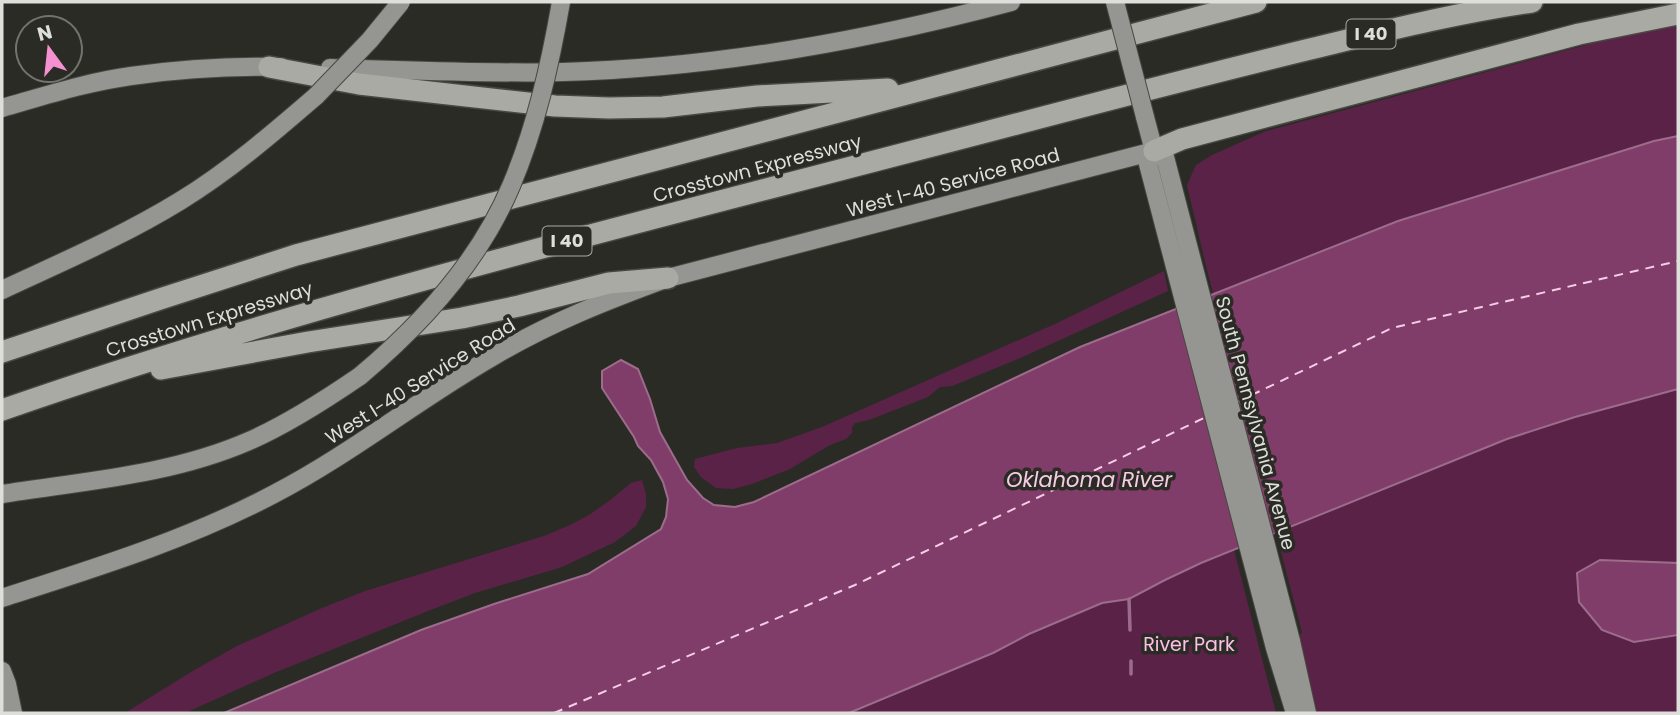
<svg xmlns="http://www.w3.org/2000/svg" width="1680" height="715" viewBox="0 0 1680 715" font-family="Poppins,sans-serif">
<style>
.green{fill:#5b2248}
.water{fill:#803d69;stroke:#9c6d8b;stroke-width:2}
.lines{fill:none;stroke-linecap:round;stroke-linejoin:round}
.stream{stroke:#9c6d8b;stroke-width:3.5}
.ferry{stroke:#f6cde5;stroke-width:2;stroke-dasharray:9 7;stroke-linecap:butt}
.major-casing{stroke:#484843;stroke-width:20}
.highway-casing{stroke:#484843;stroke-width:24}
.major{stroke:#959691;stroke-width:18}
.highway{stroke:#aaaaa4;stroke-width:21}
.major-bridge-casing{stroke:#484843;stroke-width:20;stroke-linecap:butt}
.major-bridge{stroke:#959691;stroke-width:18}
.labels{text-anchor:middle;stroke-width:7;stroke-linejoin:round;paint-order:stroke}
.shield{fill:#2b2b26;stroke:#a8a8a5;stroke-width:2}
.shield-label{font-size:18px;font-weight:bold;fill:#dededb}
.street-label{font-size:19px;fill:#dededb;stroke:#2b2b26}
.park-label{font-size:19px;fill:#fcc0e4;stroke:#2b2b26}
.water-label{font-size:21px;font-style:italic;fill:#f6cde5;stroke:#2b2b26}
</style>
<rect width="100%" height="100%" fill="#2b2b26"/>
<path class="green" d="M1678 26V713H1317L1298 639 1302 632 1207 270 1187 185 1196 165 1212 155 1266 131 1616 37Z
M1164 271 1168 291 1018 359 952 386 940 387 928 397 869 420 855 423 852 427V433L846 439 830 445 790 469 752 484 733 489 716 488 701 477 694 467 695 459 737 448 777 443 822 427 1055 324Z
M642 480 646 494V507L636 526 615 542 562 567 475 593 433 609 274 673 185 713H125L191 672 237 646 322 608 365 591 544 536 570 525 589 515 609 501 631 483Z
M1234 550 1276 713H849L993 653 1029 634 1102 603 1129 599 1168 578Z"/>
<path class="water" d="M1678 136V389L1575 417 1507 439 1201 563 1165 580 1129 599 1102 603 1029 634 993 653 849 713H224L421 630 494 604 588 574 661 529 666 517 668 499 663 482 651 460 638 446 634 437 602 388V371L621 360 638 369 650 399 660 432 687 480 703 498 714 505 735 507 754 502 1080 347 1398 221 1654 141Z
M1600 560 1678 563V635L1634 642 1602 630 1579 602 1577 573Z"/>
<g class="lines">
<path class="stream" d="M1129 599 1130 630
M1131 661V674"/>
<path class="ferry" d="M1237 402 1392 328 1678 261
M554 713 855 585 1206 417"/>
<g class="major-casing">
<path id="major" d="M330 68C407 70 485 74 563 72 714 68 865 41 1011 2
M2 108C44 96 87 82 131 76 181 69 231 66 281 67
M1145 117 1154 151 1148 164 1275 648 1295 713
M1154 151 1165 157 1291 641 1307 713
M2 290C62 262 123 236 180 201 229 171 272 134 316 96
M2 494C85 481 171 475 249 441 288 424 325 400 360 376
M2 598C95 568 187 540 274 494 351 454 419 399 494 356 549 323 608 300 668 278L1154 151
M2 671 7 684 13 713"/>
</g>
<g class="highway-casing">
<path id="highway" d="M269 67 359 84 555 106 609 108 663 107 757 96 888 89
M1154 151 1182 139 1579 34 1678 14
M2 352 160 299 296 255 1256 2
M161 369 308 342 462 318 519 306 609 283 668 278
M2 410C300 306 607 231 913 151 1044 117 1174 82 1306 50 1381 32 1455 13 1532 2"/>
</g>
<use href="#major" class="major"/>
<use href="#highway" class="highway"/>
<g class="major-bridge-casing">
<path id="major-bridge" d="M1115 2 1145 117
M316 96 370 40 401 2
M360 376C422 324 479 262 511 186 536 127 550 65 561 2"/>
</g>
<use href="#major-bridge" class="major-bridge"/>
</g>
<g class="labels">
<g class="shield">
<rect x="1346.5" y="19.5" width="49" height="29" rx="5"/>
<rect x="542.5" y="226.5" width="49" height="29" rx="5"/>
</g>
<g class="shield-label">
<text x="1371" y="40">I 40</text>
<text x="567" y="247">I 40</text>
</g>
<g class="street-label">
<text transform="translate(757 168) rotate(-15)" y="7">Crosstown Expressway</text>
<text transform="translate(953 182) rotate(-15)" y="7">West I-40 Service Road</text>
<text transform="translate(209 319) rotate(-17)" y="7">Crosstown Expressway</text>
<text transform="translate(420 381) rotate(-32)" y="7">West I-40 Service Road</text>
<text transform="translate(1256 423) rotate(75)" y="7">South Pennsylvania Avenue</text>
</g>
<g class="park-label">
<text x="1189" y="651">River Park</text>
</g>
<g class="water-label">
<text x="1089" y="487">Oklahoma River</text>
</g>
</g>
<rect width="1680" height="715" fill="none" stroke="#dededb" stroke-width="7"/>
<g transform="translate(49 49) rotate(345)"><circle r="33" fill="#2b2b26" stroke="#73736e" stroke-width="2"/>
<path d="M0-5L12 26L0 18L-12 26Z" fill="#f590d1"/>
<text y="-10" font-size="19" font-weight="bold" text-anchor="middle" fill="#dededb">N</text>
</g>
</svg>
